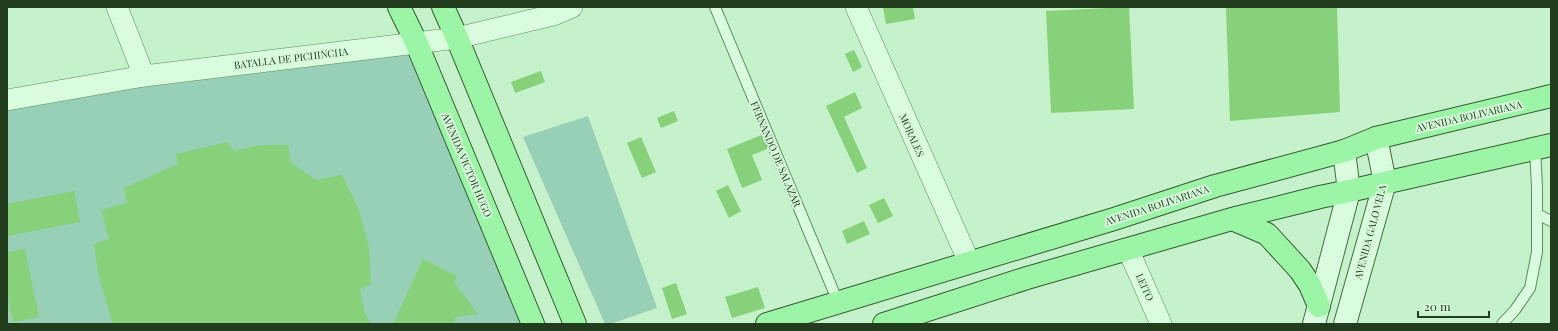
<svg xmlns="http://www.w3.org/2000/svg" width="1558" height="331" viewBox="0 0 1558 331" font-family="'Playfair Display',serif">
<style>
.green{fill:#98d0b7}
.building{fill:#86d179}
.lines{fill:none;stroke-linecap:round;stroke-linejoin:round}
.service-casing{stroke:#5c8d5a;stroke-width:12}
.minor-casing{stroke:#5c8d5a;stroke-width:22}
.secondary-casing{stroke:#406f3d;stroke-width:24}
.primary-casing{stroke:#335b2e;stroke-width:24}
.service{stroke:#d9fbde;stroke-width:10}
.minor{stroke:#d9fbde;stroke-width:21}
.secondary{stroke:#d9fbde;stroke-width:22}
.primary{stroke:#9cf5a6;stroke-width:22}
.labels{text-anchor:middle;stroke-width:4;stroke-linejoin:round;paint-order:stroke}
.street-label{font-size:10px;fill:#213d1e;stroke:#d5f8da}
</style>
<rect width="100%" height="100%" fill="#c5f1cb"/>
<path class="green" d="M416 42 533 324H7V101Z
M588 116 657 308 610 324H605L523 137Z"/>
<path class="building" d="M883 7H913L915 19 886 24Z
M1129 7 1134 109 1051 113 1046 11Z
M1226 7H1337L1340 112 1230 121Z
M854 50 862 67 853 72 845 54Z
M541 71 545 82 515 93 511 82Z
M855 92 862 108 844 117 867 168 857 173 826 106Z
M674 111 678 121 661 128 657 118Z
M764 134 770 148 752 155 762 180 742 188 727 149Z
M641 137 656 172 642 178 627 143Z
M227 142 234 151 261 145H288L291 163 316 180 342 175 358 207 369 247 371 284 360 289 365 313 371 324H113L98 273 94 244 109 239 101 210 127 203 124 188 178 164 176 154Z
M728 185 741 211 729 218 716 191Z
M74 191 80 222 7 236V204Z
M884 198 893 216 878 223 869 205Z
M864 221 870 234 847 244 842 231Z
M25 249 39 317 13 322 7 294V252Z
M423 259 457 276 454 282 478 314 456 317 453 324H393Z
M676 283 687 314 672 319 662 288Z
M758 287 765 308 732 318 725 297Z"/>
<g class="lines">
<g class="service-casing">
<path id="service" d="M715 7 838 302
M1537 214 1551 221
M1502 324 1515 310 1530 288 1537 252V188L1535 148"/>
</g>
<g class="minor-casing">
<path id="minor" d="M117 7 144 76
M856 7 969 262
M7 100 144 76 457 38 553 15 572 7
M1128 249 1161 324"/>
</g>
<g class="secondary-casing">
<path id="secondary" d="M1314 324 1349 191 1344 151
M1345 324 1385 182 1376 138"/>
</g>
<g class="primary-casing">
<path id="primary" d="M399 7 416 42 533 324
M443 7 457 38 575 324
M1232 219 1267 234 1300 270 1310 285 1319 306
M767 324 1114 219 1215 186 1344 151 1376 138 1551 96
M884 324 1027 278 1232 219 1320 197 1349 191 1551 145"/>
</g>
<use href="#service" class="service"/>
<use href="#minor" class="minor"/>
<use href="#secondary" class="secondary"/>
<use href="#primary" class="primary"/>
</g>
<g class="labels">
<g class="street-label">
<text transform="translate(291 58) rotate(-7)" y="4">BATALLA DE PICHINCHA</text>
<text transform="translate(1469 116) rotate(-13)" y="4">AVENIDA BOLIVARIANA</text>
<text transform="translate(912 135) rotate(66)" y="4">MORALES</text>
<text transform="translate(776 154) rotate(67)" y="4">FERNANDO DE SALAZAR</text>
<text transform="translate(467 165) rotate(67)" y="4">AVENIDA VICTOR HUGO</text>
<text transform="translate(1157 205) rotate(-18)" y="4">AVENIDA BOLIVARIANA</text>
<text transform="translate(1370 232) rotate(-75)" y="4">AVENIDA GALO VELA</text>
<text transform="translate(1145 287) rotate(66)" y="4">LEITO</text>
</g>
</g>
<rect width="1558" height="331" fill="none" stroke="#213d1e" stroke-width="16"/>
<path d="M1418 311v6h71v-6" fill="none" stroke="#213d1e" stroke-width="2"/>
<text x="1424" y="311" font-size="12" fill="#213d1e" stroke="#d5f8da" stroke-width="3" paint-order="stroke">20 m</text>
</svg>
